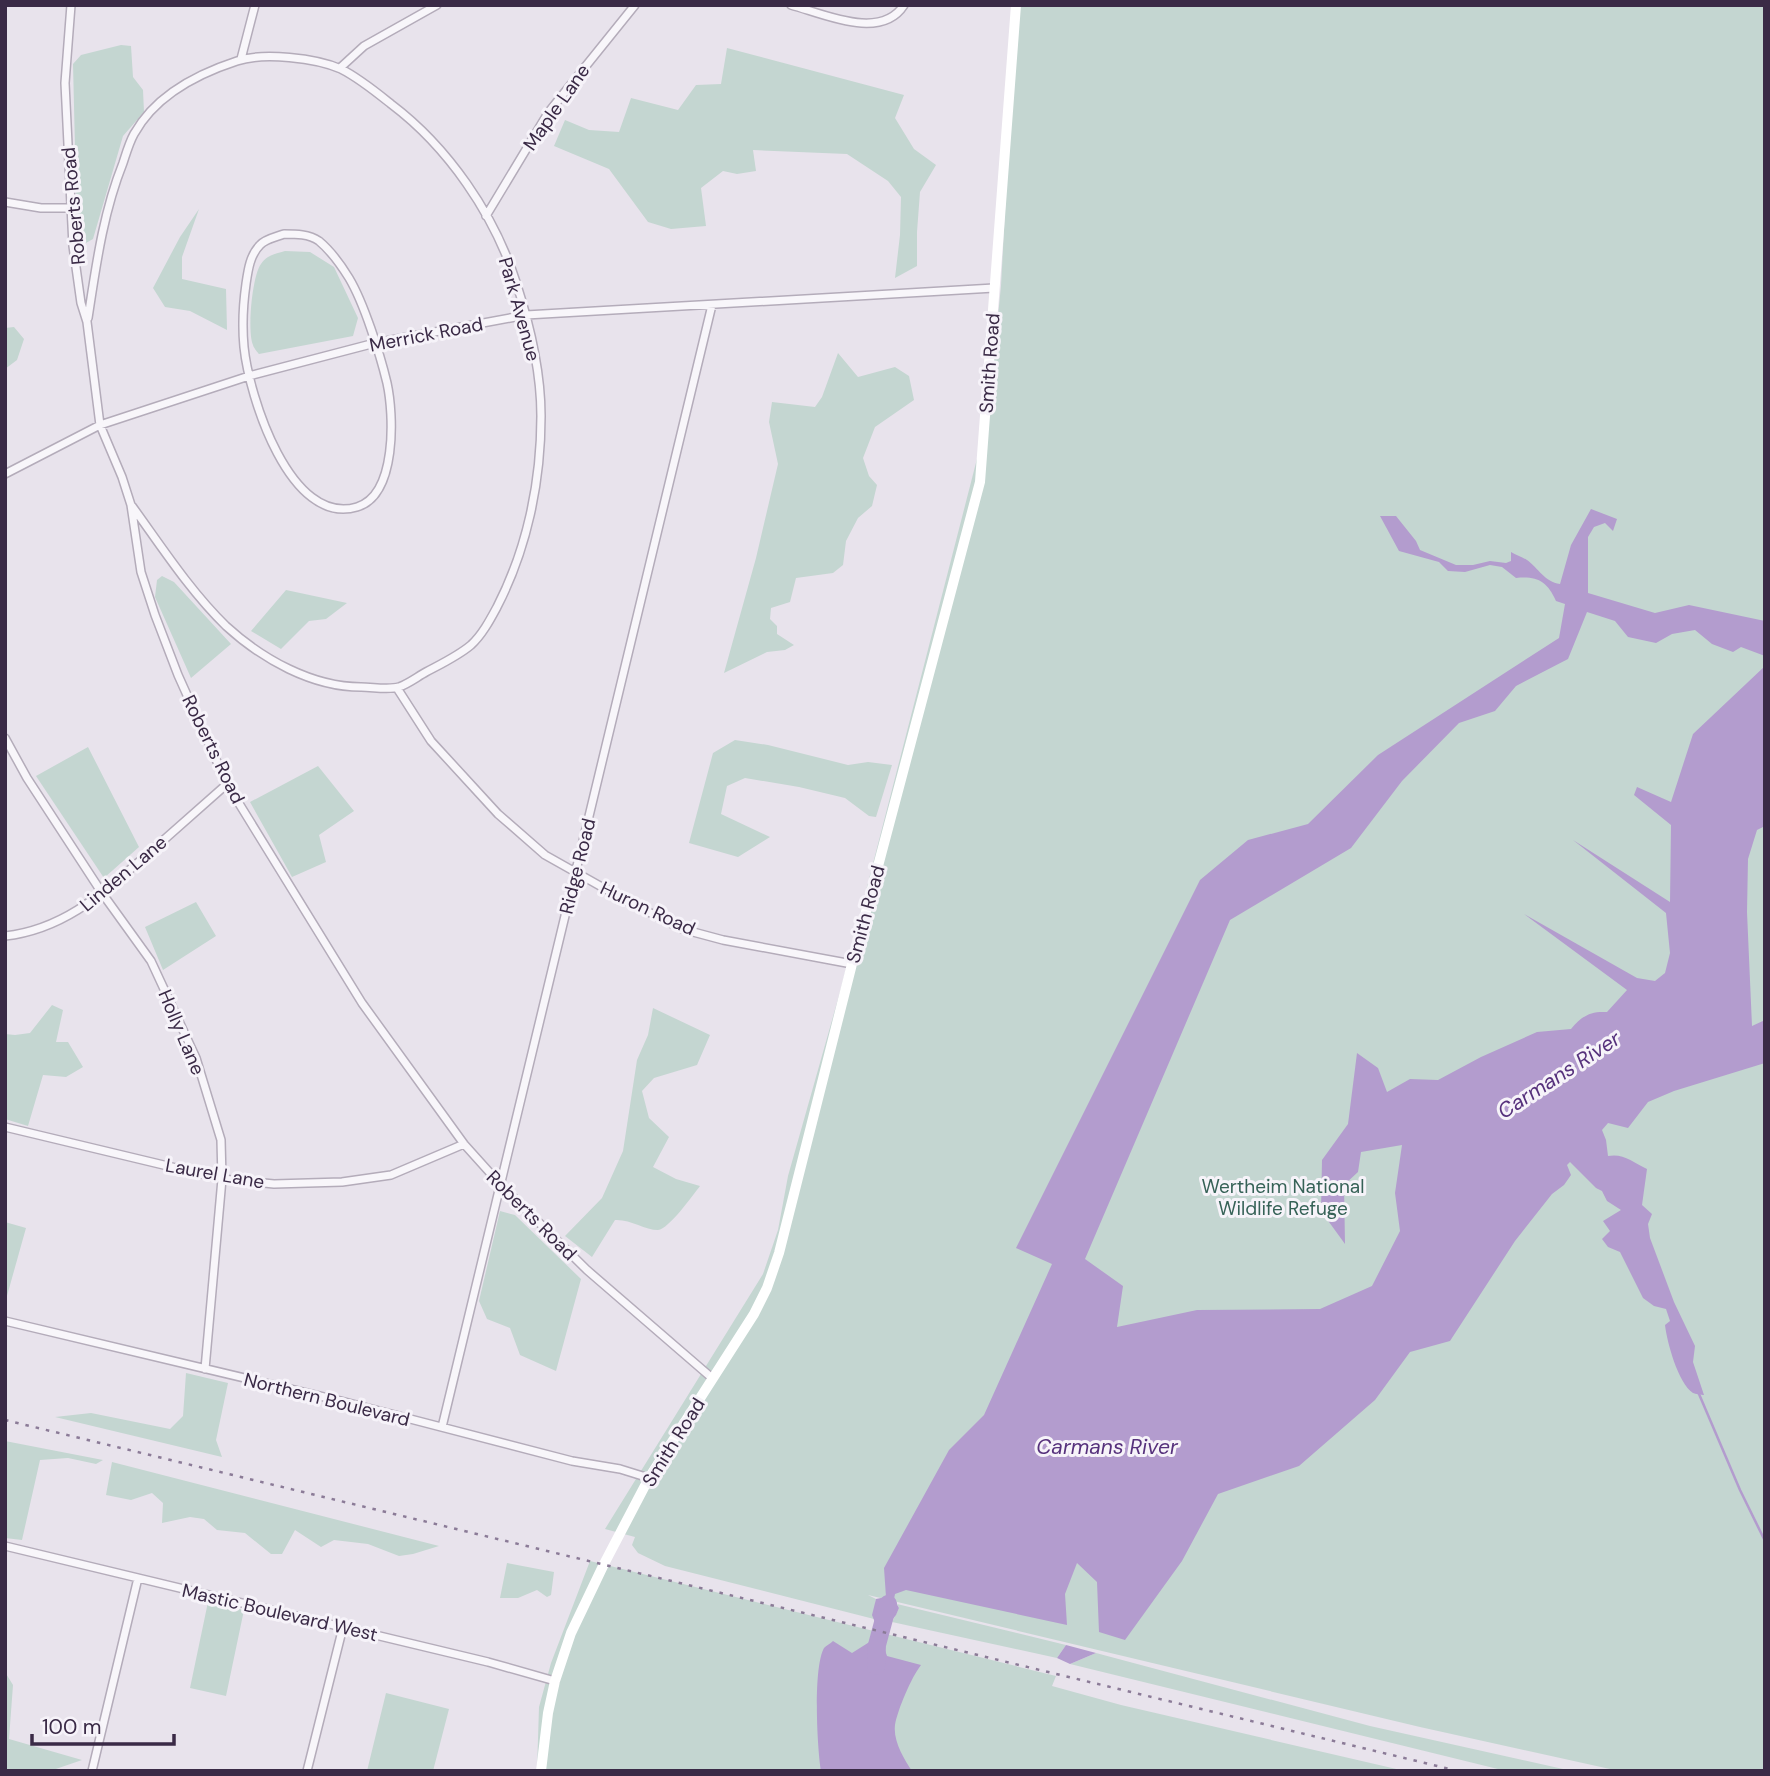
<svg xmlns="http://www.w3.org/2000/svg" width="1770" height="1776" viewBox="0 0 1770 1776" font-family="'DM Sans',sans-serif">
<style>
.green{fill:#c4d6d1}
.water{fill:#b39cce}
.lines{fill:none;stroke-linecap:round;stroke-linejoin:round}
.stream{stroke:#b39cce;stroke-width:2.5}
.river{stroke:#b39cce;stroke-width:18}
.street-casing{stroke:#b4acba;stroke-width:10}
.street{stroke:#f8f6fa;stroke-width:7}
.secondary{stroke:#fff;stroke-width:10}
.rail{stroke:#8b7b97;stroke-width:2.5;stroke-dasharray:3.5 7;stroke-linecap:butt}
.labels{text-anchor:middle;stroke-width:6;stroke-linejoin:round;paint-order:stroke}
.street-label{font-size:19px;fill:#3a2a46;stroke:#f6f3f9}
.park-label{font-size:19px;fill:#366257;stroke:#f6f3f9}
.water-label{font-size:21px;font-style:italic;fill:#56317c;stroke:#f6f3f9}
</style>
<rect width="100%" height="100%" fill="#e8e3ec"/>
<path class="green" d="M1016 5H1765V1771H1619L1420 1727 868 1595 876 1599 874 1619 665 1566 638 1553 632 1545 635 1537 605 1529 763 1274 778 1230 788 1176 840 992 988 416 1001 286Z
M121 45 131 46 133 77 143 90 144 112 123 136 93 239 84 244 77 232 73 64 81 55Z
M727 48 904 95 895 118 914 149 936 165 920 192 917 232V266L895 278 900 235 901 197 888 181 847 154 753 150 756 171 737 174 723 171 701 188 706 226 671 229 648 222 609 169 554 146 565 120 589 130 619 132 631 98 678 110 696 85 721 84Z
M199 209 182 257V279L226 289 227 330 190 311 165 307 153 288 180 237Z
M285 251 310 252 334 267 358 318 353 336 259 354C258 353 253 347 253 345 247 331 252 276 261 264 267 255 275 254 285 251Z
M14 327 24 339 17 360 5 369V328Z
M838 353 858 377 895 367 909 376 914 400 875 427 863 458 869 476 877 485 872 506 858 518 846 541 843 565 833 573 796 578 790 602 771 608 770 619 777 626V634L794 645 785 650 767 652 724 673 756 558 778 464 769 422 772 402 815 407 822 397Z
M162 576 174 582 231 644 191 678 155 597 157 580Z
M286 590 347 603 326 619 309 621 281 649 251 631Z
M735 740 768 745 848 765 868 762 892 765 876 817 869 816 845 798 799 787 745 778 727 786 721 814 770 837 738 857 689 843 713 753Z
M88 747 139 847 104 878 36 776Z
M318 766 354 811 319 835 326 862 292 877 250 802Z
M196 902 216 936 163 970 145 927Z
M52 1005 63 1010 56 1042H68L83 1067 66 1077 43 1075 28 1126 5 1119V1034L15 1035 30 1033Z
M653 1008 710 1035 697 1065 654 1078 642 1091 649 1118 669 1137 653 1167 676 1179 700 1186C692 1196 669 1229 658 1230 645 1230 630 1219 615 1220L592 1257 565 1236 602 1198 623 1151 637 1060 648 1035Z
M500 1211 515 1215 581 1279 556 1371 520 1355 510 1328 487 1319 479 1301Z
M5 1222 26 1228 5 1303Z
M186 1373 228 1383 216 1440 222 1457 55 1417 91 1413 170 1429 183 1416Z
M5 1441 103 1460 96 1464 68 1458 40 1460 22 1540 5 1538Z
M112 1462 439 1546 413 1554 399 1556 368 1544 334 1540 321 1547 295 1530 282 1554H271L245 1533 217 1530 204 1519 190 1517 162 1523 163 1503 152 1493 131 1500 106 1495Z
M590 1561 1056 1676 1052 1686 1121 1705 1405 1771H537L539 1707 551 1663Z
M507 1563 554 1572 551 1595 547 1597 537 1590 518 1598H500Z
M208 1602 244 1610 226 1696 190 1688Z
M897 1604 1066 1645 1057 1658 892 1622 899 1608Z
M1096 1653 1370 1726 1572 1771H1506L1070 1664Z
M5 1672 13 1685 9 1739 82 1760 50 1771H5Z
M386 1693 449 1709 433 1771H367Z"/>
<path class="water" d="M1591 509 1617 519 1613 531 1605 523 1594 527 1588 537V593L1655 613 1689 605 1765 621V656L1741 647 1733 652 1712 644 1695 630 1672 634 1656 643 1628 637 1615 621 1587 612 1568 659 1516 686 1495 711 1459 723 1402 781 1351 848 1230 920 1085 1259 1123 1286 1117 1327 1197 1310 1320 1309 1372 1286 1400 1231 1395 1193 1402 1145 1361 1152 1358 1172 1344 1185 1345 1244 1321 1211 1322 1160 1348 1124 1357 1053 1378 1068 1387 1092 1410 1079 1438 1080 1481 1057 1537 1032 1571 1029C1582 1016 1590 1011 1607 1012L1627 990 1524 914 1637 978 1655 981 1665 973 1670 953 1666 913 1573 840 1670 902 1671 825 1634 795 1637 787 1671 802 1693 734 1765 666V823L1763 827 1757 830 1748 859 1747 912 1752 1026 1765 1020V1063L1674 1091 1648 1102 1628 1128 1608 1123 1602 1130 1606 1140 1608 1156C1623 1153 1633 1162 1647 1169L1642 1205 1652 1214 1648 1224 1650 1238 1674 1302 1695 1346 1693 1362 1704 1395C1702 1395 1695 1394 1693 1393 1678 1383 1667 1342 1665 1325L1670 1321 1666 1309 1654 1306 1643 1298 1620 1252 1608 1247 1602 1239 1610 1231 1603 1221 1621 1210 1607 1201 1602 1191 1596 1188 1570 1162 1567 1165 1571 1175 1564 1185 1552 1194 1515 1241 1450 1341 1410 1352 1375 1400 1299 1466 1218 1494 1182 1561 1125 1640 1099 1632 1097 1582 1077 1563 1065 1594 1067 1625 906 1590 895 1594 894 1599 899 1608 896 1615 886 1628 876 1625 872 1615 876 1599 886 1597 884 1568 949 1450 984 1415 1052 1264 1016 1248 1200 880 1248 840 1308 824 1378 755 1559 638 1565 604 1556 601C1547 581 1537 576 1516 578L1502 567 1490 565 1465 572 1448 571 1439 562 1399 551 1380 516H1396L1416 541 1420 550 1456 565H1473L1490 561 1506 563 1511 561V552C1516 555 1522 557 1527 560 1538 568 1545 582 1560 584L1571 545Z
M833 1641 852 1653 871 1641 883 1644 887 1656 921 1665C911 1678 898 1709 895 1725 893 1741 904 1759 912 1771H821C817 1747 813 1668 824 1648 826 1646 831 1643 833 1641Z
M1066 1645 1096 1653 1070 1664 1057 1658Z"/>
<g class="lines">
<path class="stream" d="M1699 1394 1740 1490 1765 1541"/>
<path class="river" d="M876 1666 877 1645 888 1604"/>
<g class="street-casing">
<path id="street" d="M71 5 65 83 73 246 81 303 87 322 100 425 122 477 131 505 141 572 155 615 178 675 227 784 362 1003 464 1144 500 1184 587 1270 712 1378
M791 5C824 14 881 41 904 5
M241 59 255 5
M340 68 364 46 437 5
M5 202 41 208H71
M486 216 548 113 635 5
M284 234C296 234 309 234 319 241 331 251 341 265 349 278 364 303 380 354 387 383 394 415 397 495 357 507 290 527 249 396 244 347 242 326 243 305 246 284 248 270 250 255 260 245 265 239 276 237 284 234Z
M88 318C96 266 103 213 123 163 126 154 129 143 134 134 155 96 197 74 237 61 263 52 316 58 341 69 359 78 376 92 391 104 448 147 494 214 516 282 530 325 541 371 541 416 541 482 527 549 497 607 490 620 482 635 471 645 458 656 441 664 426 672 417 677 408 684 399 687 388 690 373 687 361 687 312 687 262 659 226 626 190 591 161 546 132 506
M5 474 100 425 249 376 375 343 526 315 994 288
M397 688 431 741 498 814 545 855 625 900 682 929 723 940 852 964
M5 738 27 778 102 893 151 961 196 1058 221 1140 222 1179 205 1369
M5 936C66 929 105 891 149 853 175 830 201 807 227 784
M5 1127 222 1179 274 1184 342 1182 391 1175 464 1144
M5 1321 341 1401 572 1461 620 1469 649 1478
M442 1427 712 305
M5 1546 488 1662 555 1681
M92 1771 138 1578
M307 1771 343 1627"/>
</g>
<use href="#street" class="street"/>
<path class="secondary" d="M541 1771 548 1713 555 1681 571 1633 604 1564 649 1478 754 1314 767 1288 779 1253 852 964 980 482 1016 5"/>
<path class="rail" d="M5 1420 1458 1771"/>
</g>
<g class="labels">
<g class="street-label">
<text transform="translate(556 107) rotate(-55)" y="7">Maple Lane</text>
<text transform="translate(73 206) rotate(-95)" y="7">Roberts Road</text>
<text transform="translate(520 309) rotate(74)" y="7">Park Avenue</text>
<text transform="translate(426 334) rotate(-11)" y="7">Merrick Road</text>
<text transform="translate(989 363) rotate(-86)" y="7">Smith Road</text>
<text transform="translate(214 749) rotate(64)" y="7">Roberts Road</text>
<text transform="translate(577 866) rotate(-76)" y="7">Ridge Road</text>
<text transform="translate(123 873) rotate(-40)" y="7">Linden Lane</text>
<text transform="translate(648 908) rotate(25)" y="7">Huron Road</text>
<text transform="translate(865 914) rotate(-75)" y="7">Smith Road</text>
<text transform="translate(182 1032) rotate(67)" y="7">Holly Lane</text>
<text transform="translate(215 1173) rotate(10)" y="7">Laurel Lane</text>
<text transform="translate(532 1215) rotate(45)" y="7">Roberts Road</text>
<text transform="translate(327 1399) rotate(14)" y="7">Northern Boulevard</text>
<text transform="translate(673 1442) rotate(-58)" y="7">Smith Road</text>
<text transform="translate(280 1612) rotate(13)" y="7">Mastic Boulevard West</text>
</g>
<g class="park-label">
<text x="1283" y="1193">Wertheim National<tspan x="1283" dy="22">Wildlife Refuge</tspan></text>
</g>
<g class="water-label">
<text transform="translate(1559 1075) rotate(-33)" y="7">Carmans River</text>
<text x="1107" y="1454">Carmans River</text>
</g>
</g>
<rect width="1770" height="1776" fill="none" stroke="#3a2a46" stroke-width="14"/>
<path d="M32 1734v10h142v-10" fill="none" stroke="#3a2a46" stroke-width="3.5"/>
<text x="42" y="1734" font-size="21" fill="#3a2a46" stroke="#f6f3f9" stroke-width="5" paint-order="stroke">100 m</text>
</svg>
